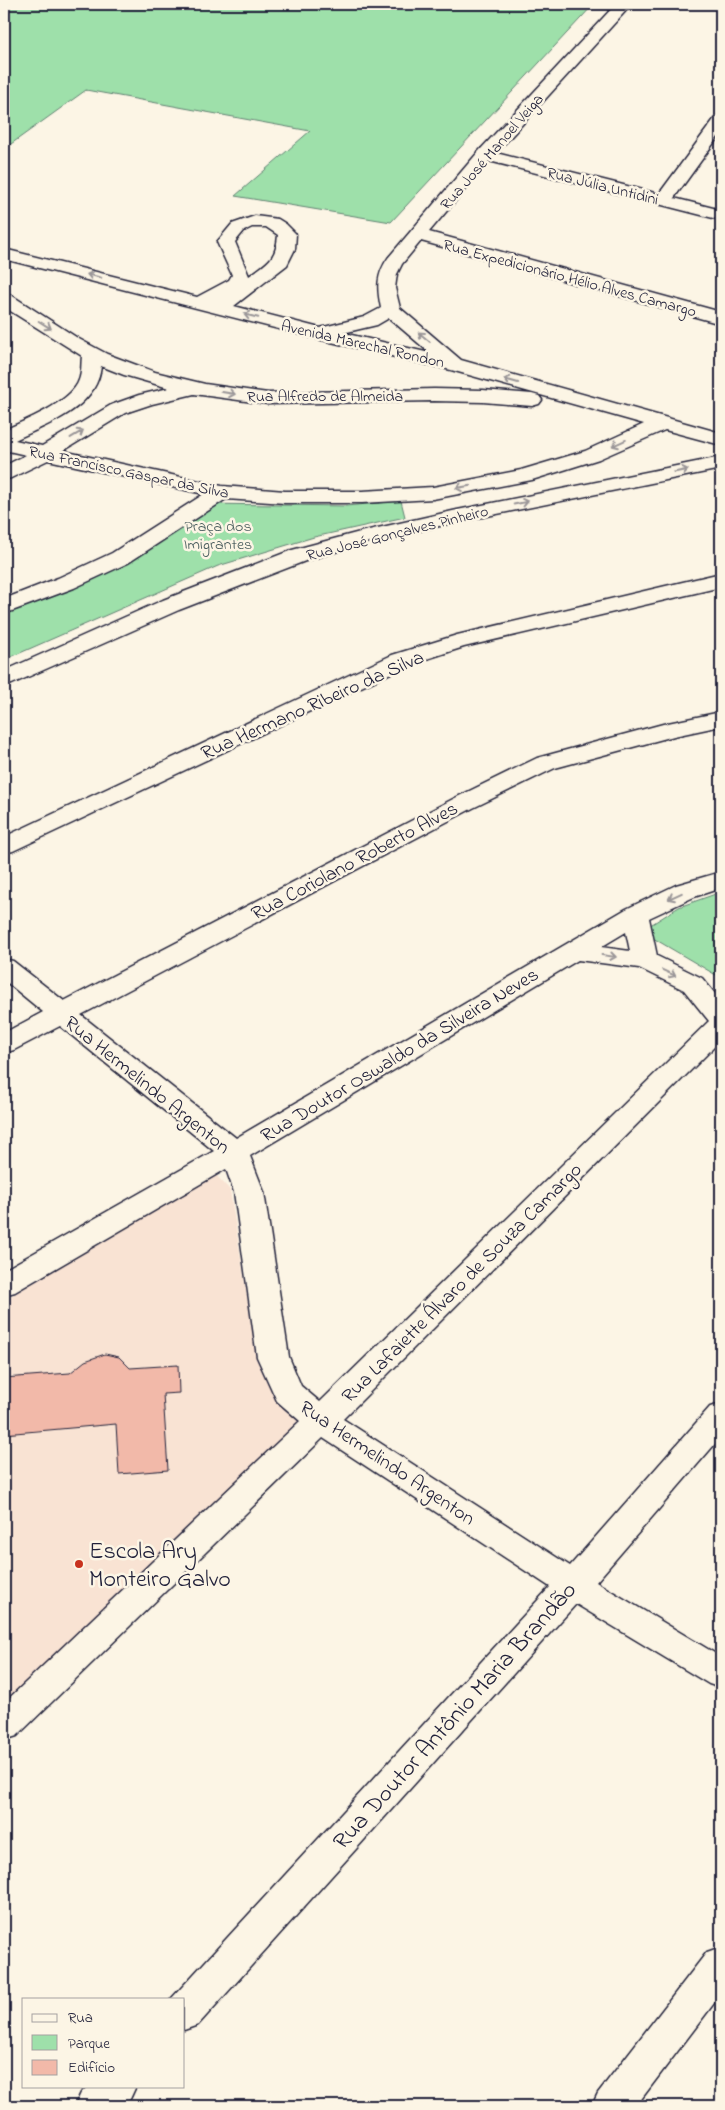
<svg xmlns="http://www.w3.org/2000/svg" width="725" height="2110" viewBox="0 0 725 2110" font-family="'Indie Flower',sans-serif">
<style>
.built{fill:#f9e3d3}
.green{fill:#9ee0aa;stroke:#608172}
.building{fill:#f2b9a9;stroke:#22223b}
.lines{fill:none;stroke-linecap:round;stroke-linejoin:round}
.minor-casing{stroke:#22223b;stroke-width:3}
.minor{fill:#fcf5e5;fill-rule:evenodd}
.oneway{stroke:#9a9698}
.poi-dot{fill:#c8321e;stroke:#fcf5e5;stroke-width:2}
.labels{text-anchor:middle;stroke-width:5;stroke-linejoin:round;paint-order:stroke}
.far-street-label{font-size:16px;fill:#22223b;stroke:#fcf5e5}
.far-park-label{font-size:16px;fill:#475b5c;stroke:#fcf5e5}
.street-label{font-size:20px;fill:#22223b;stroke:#fcf5e5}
.near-poi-label{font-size:24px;fill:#22223b;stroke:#fcf5e5;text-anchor:start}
.near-street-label{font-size:24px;fill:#22223b;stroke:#fcf5e5}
</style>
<rect width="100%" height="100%" fill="#fcf5e5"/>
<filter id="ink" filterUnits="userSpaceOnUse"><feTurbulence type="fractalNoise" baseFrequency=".02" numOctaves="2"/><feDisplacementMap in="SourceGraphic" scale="10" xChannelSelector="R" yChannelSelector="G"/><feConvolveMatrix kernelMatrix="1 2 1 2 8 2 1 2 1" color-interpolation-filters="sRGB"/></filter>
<g filter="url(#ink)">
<path class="built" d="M216 1175 230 1190 256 1352 274 1397 304 1422 4 1706V1300Z"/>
<path class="green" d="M4 4H594L391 222 235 196 310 131 86 90 4 149Z
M401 501 405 517 314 537 218 566 4 660V612L45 598 207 504 346 506Z
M721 892V978L641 931 679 907Z"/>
<path class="building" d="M105 1354 119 1357 130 1368 178 1365 179 1393 163 1394 168 1470 119 1474 116 1424 4 1434V1378L70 1373 85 1361Z"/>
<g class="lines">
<g class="minor-casing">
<path id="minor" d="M616 4H632L496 153 659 194 715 118 721 117V133L674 198 721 210V220L489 161 429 232 721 312V324L421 241 402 264 397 274 395 288 400 308 461 360 721 433V445L665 430 599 459 532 480 433 499 362 503H285L226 499 128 563 74 588 4 614V599L58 578 112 553 204 494 48 460 11 478 4 480V466L26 455 4 450V430C24 421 72 402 79 380 82 373 81 364 82 356L4 307V293L11 295 79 339 107 354 155 372 205 384 268 393 434 389 483 390 532 394 539 396 542 400 539 404 532 406 483 402 434 401 268 404 194 394 152 404 125 413 63 451 222 486 285 491H362L433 487 521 470 585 451 644 424 451 370 318 339 4 259V249L197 297 229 280 232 275 217 242 232 224 255 216 278 219 286 224 296 234 295 249 287 265 234 306 320 328 364 317 381 308C377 289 376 275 388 258L479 151ZM252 227H266L278 235C276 260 268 262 249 276L235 242 244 231ZM389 318 430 353 343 333 377 325ZM101 366 124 375 169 388 139 395 111 405 42 446 15 440C48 424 97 408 101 366Z
M721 457V469L457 522 365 543 308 560 179 610 12 684 4 686V671L163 600 292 550 360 532 457 510Z
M721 573V587L464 647 408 665 13 851 4 853V837L392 655 457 635Z
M721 712V726L674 736 555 768 473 808 81 1015 236 1138 626 909 676 885 721 872V888L694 897 649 918 657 956 702 978 721 1001V1040L343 1419 570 1566 710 1407 721 1404V1437L596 1582 721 1657V1688L709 1684 576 1604 198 2025 184 2030V1999H171L550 1587 323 1438 17 1736 4 1740V1703L300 1421 277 1401 257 1357 234 1192 226 1169 15 1292 4 1295V1270L214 1151 60 1026 14 1050 4 1053V1033L43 1012 4 980V959L13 961 64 1001 455 798 537 758 663 724ZM626 932 630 951 601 947ZM578 960 639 968 684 990 709 1021 320 1402 301 1386 289 1357 264 1192 250 1156Z
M721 1947V1994L636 2106H592L598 2093 707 1952Z
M88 2086H136L130 2099 123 2106H75L81 2093Z"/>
</g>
<use href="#minor" class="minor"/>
</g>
<defs><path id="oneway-shaft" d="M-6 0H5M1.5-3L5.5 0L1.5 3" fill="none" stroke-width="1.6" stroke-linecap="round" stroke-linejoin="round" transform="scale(1.25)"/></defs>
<g class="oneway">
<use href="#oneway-shaft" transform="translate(94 276) rotate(-166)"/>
<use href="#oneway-shaft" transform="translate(251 316) rotate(-166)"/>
<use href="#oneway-shaft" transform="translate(45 325) rotate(32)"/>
<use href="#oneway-shaft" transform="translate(424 337) rotate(-140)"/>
<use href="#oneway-shaft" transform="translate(511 381) rotate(-164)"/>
<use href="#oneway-shaft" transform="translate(228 393) rotate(10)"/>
<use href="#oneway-shaft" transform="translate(77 434) rotate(-31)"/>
<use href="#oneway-shaft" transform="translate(619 443) rotate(156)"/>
<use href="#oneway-shaft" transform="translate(681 471) rotate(-11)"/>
<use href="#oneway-shaft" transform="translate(463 487) rotate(170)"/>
<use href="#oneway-shaft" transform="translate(521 503) rotate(-11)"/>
<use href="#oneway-shaft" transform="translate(675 896) rotate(155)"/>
<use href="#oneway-shaft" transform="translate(609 956) rotate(8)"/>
<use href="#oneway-shaft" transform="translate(669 973) rotate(25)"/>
</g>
</g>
<circle class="poi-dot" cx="79" cy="1564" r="5"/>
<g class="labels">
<g class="far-street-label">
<text transform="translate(491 151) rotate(-49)" y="6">Rua José Manoel Veiga</text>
<text transform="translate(603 185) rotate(14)" y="6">Rua Júlia Untidini</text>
<text transform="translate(570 277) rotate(15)" y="6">Rua Expedicionário Hélio Alves Camargo</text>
<text transform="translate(363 343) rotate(13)" y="6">Avenida Marechal Rondon</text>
<text x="325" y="401">Rua Alfredo de Almeida</text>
<text transform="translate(129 471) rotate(12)" y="6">Rua Francisco Gaspar da Silva</text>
<text transform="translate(397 532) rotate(-14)" y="6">Rua José Gonçalves Pinheiro</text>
</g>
<g class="far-park-label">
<text x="218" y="531">Praça dos<tspan x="218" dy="18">Imigrantes</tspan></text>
</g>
<g class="street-label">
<text transform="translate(312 704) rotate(-24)" y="7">Rua Hermano Ribeiro da Silva</text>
<text transform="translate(354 860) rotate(-28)" y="7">Rua Coriolano Roberto Alves</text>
<text transform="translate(399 1054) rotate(-31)" y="7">Rua Doutor Oswaldo da Silveira Neves</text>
<text transform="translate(148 1084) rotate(39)" y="7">Rua Hermelindo Argenton</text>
<text transform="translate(461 1282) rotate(-45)" y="7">Rua Lafaiette Álvaro de Souza Camargo</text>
<text transform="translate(388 1462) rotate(34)" y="7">Rua Hermelindo Argenton</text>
</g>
<g class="near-poi-label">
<text x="89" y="1558">Escola Ary<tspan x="89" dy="28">Monteiro Galvo</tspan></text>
</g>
<g class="near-street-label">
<text transform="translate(454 1715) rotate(-48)" y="8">Rua Doutor Antônio Maria Brandão</text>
</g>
</g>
<rect width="725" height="2110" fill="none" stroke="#fcf5e5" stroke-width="20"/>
<rect x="10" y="10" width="705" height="2090" fill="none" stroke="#22223b" stroke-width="2" filter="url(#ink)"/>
<rect x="22" y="1998" width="162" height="90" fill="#fcf5e5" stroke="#a5a1a1"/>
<rect x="32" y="2014" width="25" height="8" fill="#fcf5e5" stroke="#a5a1a1"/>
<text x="68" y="2022" font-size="15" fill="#22223b">Rua</text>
<rect x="32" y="2035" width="25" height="15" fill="#9ee0aa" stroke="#a5a1a1"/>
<text x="68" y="2048" font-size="15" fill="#22223b">Parque</text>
<rect x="32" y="2060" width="25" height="15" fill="#f2b9a9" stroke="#a5a1a1"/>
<text x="68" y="2072" font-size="15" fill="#22223b">Edifício</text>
</svg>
